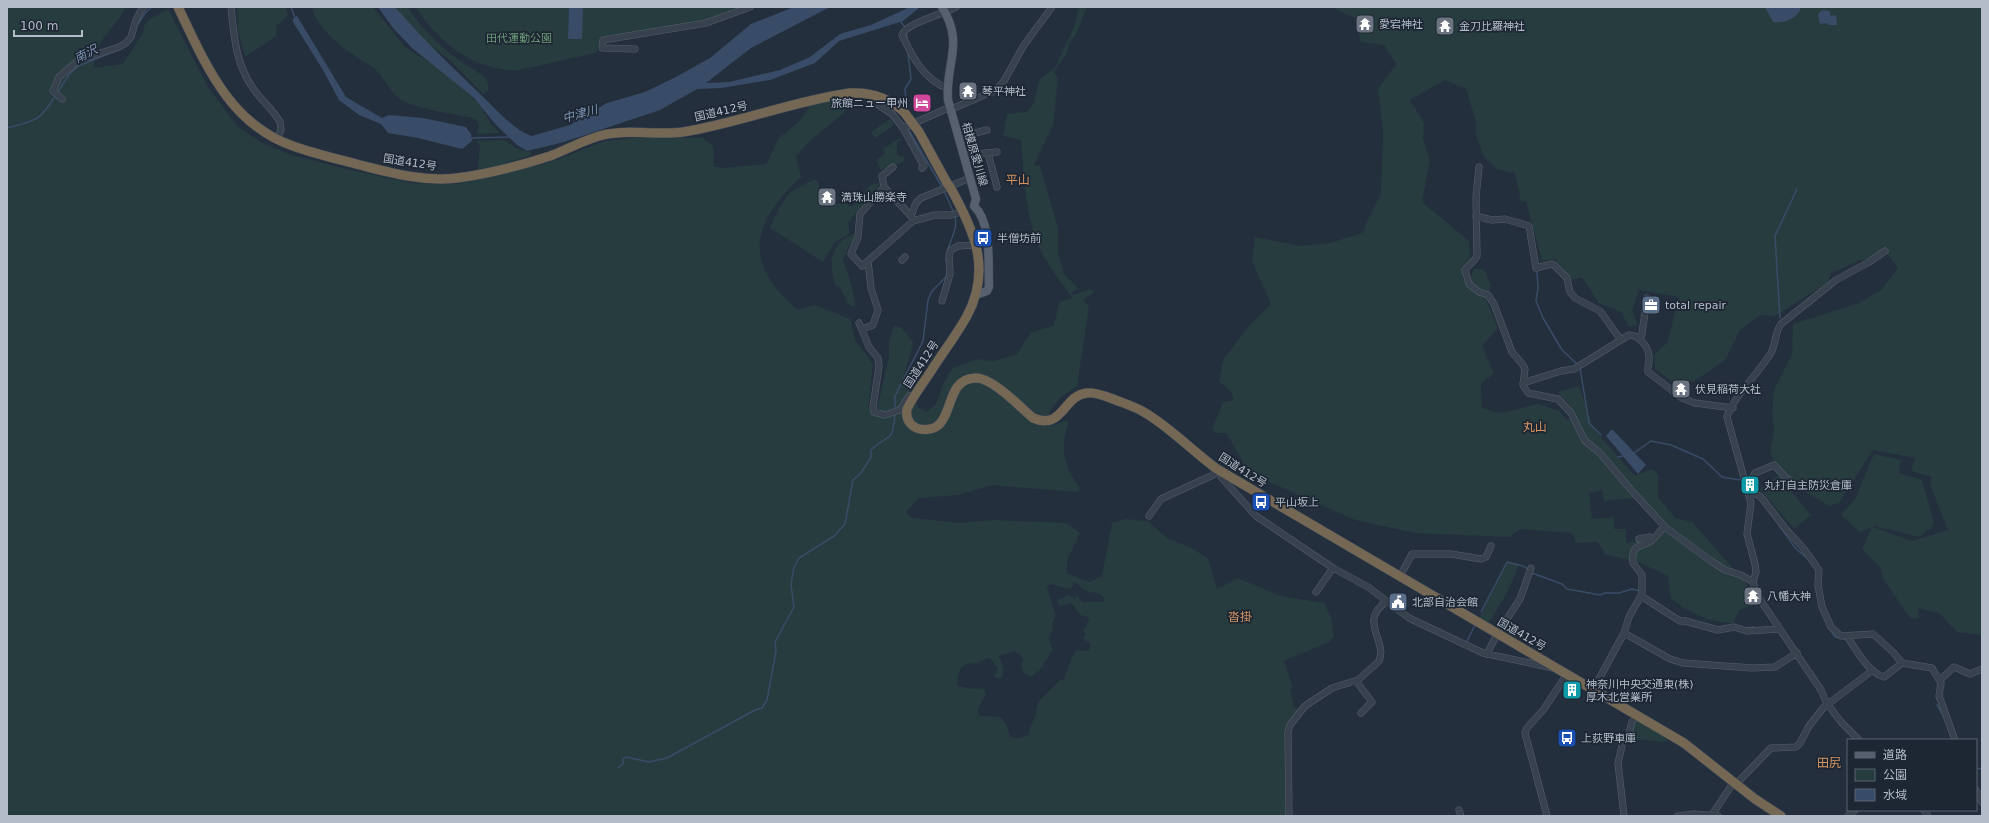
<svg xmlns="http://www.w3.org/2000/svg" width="1989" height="823" viewBox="0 0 1989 823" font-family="'DejaVu Sans','Noto Sans JP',sans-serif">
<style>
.green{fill:#263c3f;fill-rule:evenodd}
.water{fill:#394c67}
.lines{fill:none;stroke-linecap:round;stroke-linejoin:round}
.stream{stroke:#394c67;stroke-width:1.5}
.minor-casing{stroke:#565f6c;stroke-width:7}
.major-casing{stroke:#414a57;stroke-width:9}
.highway-casing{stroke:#434c59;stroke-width:10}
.minor{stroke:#38414e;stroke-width:6}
.major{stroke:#56606e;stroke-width:8}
.highway{stroke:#746855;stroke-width:9}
.highway-bridge-casing{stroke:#434c59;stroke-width:10;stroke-linecap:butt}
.highway-bridge{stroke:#746855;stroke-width:9}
.labels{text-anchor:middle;stroke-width:3.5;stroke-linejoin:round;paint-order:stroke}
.poi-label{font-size:11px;fill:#b4bcc9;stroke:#1d2633;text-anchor:start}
.park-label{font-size:11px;fill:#6b9a76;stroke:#1d2633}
.street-label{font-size:11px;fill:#b4bcc9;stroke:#1d2633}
.water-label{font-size:12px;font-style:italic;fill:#7c92b1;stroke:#1d2633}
.neighbourhood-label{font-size:12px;fill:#d59563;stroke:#1d2633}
</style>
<rect width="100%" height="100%" fill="#242f3e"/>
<path class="green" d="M7 7H126C115 29 93 41 94 68L123 64 142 35 144 26 150 19 168 9 208 87 237 126 262 143 289 154 342 168 411 183 456 184 498 176 559 159 605 141 632 138H703L713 146 714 153 713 166 722 168 766 164 779 138 800 121 810 105 846 96 844 113 811 140 796 156 801 177C751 224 742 263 798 310L815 305 850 319 855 340 873 364 868 408 877 410 889 357V340L894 326 901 327 913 342C912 352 908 360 906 370 904 383 913 397 919 408L927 412 936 404 944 382 953 368 977 359 994 361 1017 354 1031 332 1054 326 1059 302 1072 298C1061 282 1048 266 1040 249 1025 215 1024 176 1021 140L1003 136 1007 114 1027 112 1034 103 1039 80 1055 68 1074 27 1079 7H1087L1075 36 1069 42 1067 53 1054 72 1058 79 1053 125 1034 165 1040 166 1058 228V252L1064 274 1078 288 1071 293 1074 295 1090 289 1094 292 1083 300 1089 306 1077 386 1060 398 1049 412 1054 425 1067 420 1069 423C1059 445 1064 470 1080 487L1077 492 992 485 958 495 919 498 906 512 912 518 960 523 992 520 1066 523 1080 533 1067 560V573L1089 582 1102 576 1112 523 1125 519 1148 521 1167 538 1192 548 1208 559 1217 589 1238 578 1281 596 1324 603 1331 617 1334 637 1329 642 1284 661 1293 687 1290 688 1294 708H1300L1289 723 1286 815 7 816ZM1074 582C1079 585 1083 590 1089 592 1095 593 1100 592 1104 598L1103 602H1082L1077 595 1075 599 1069 595 1058 600 1057 603 1060 606 1070 603 1074 606 1080 615 1088 617 1089 621 1083 631 1086 634 1083 637 1084 640 1090 642V649L1085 651 1076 650C1070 659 1068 669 1064 679L1060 680 1038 702 1035 717 1030 727 1029 735 1019 738 1010 737 1007 726 1001 717 980 716 977 711 986 694 984 688 973 689 958 686C957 677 958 667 968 664 971 663 975 664 978 663 983 661 985 658 990 658L998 669 994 675 995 678H1001C1006 671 1002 664 999 656L1014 651 1019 654 1023 659 1021 667 1024 673 1031 677 1040 670 1053 649 1048 639 1053 629 1052 624 1056 616 1047 587 1050 584 1069 589 1072 588Z
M237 7H286L288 16 277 25 276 36 245 57 238 31Z
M311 7H373L405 47 437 67 467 93 480 105 490 123 500 133 477 134 479 126 477 121 472 118C451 113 419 110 401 100 391 94 386 80 378 72 371 65 362 61 355 56 336 44 319 28 311 7Z
M395 7H407C430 39 450 56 484 76L488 83V91L483 94 451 61 418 36Z
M416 7H743L702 22 610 37 602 35 596 53 519 70C476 72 438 43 416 7Z
M1331 7H1982V635L1957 632 1939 613 1918 608 1919 618 1911 619 1883 579 1880 567 1862 549 1872 527 1860 532 1841 515 1855 499 1874 454 1901 460 1899 473 1922 480 1934 522 1932 527 1919 537 1875 526 1873 527 1912 541 1948 530 1930 485 1932 477 1911 471 1915 458 1873 450 1839 503 1829 506 1789 482 1775 463 1770 452 1774 430 1772 414 1774 390 1792 354 1793 324 1859 303 1881 290 1898 268 1884 250 1868 261 1861 260 1831 273 1827 283 1775 316 1760 315 1740 330 1725 360 1696 380 1677 385 1655 369 1654 355 1667 343 1679 297 1639 290 1632 311 1638 325 1629 327 1621 312 1599 303 1582 277 1571 280 1555 259 1542 261 1526 201 1521 202 1515 173 1498 170 1484 157 1476 135V121L1466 89 1445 80 1410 100 1424 123 1423 139 1430 160 1422 202 1469 241 1470 258 1462 268 1463 281 1470 280 1474 269H1484L1491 285 1486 299 1498 328 1482 346 1494 374 1481 383 1482 408 1501 413 1538 404 1559 411 1567 420 1573 418 1571 407 1558 392 1579 386 1593 428 1635 476 1652 469 1658 474V497L1675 518 1692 522 1750 588 1756 604 1739 610 1733 623C1706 622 1693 614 1671 599L1668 576 1640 563 1605 554 1598 542 1576 543 1572 533 1520 529 1509 537 1415 533 1355 520 1247 472 1240 456 1226 433H1216L1212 430 1223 402 1234 400 1230 390 1219 382 1223 360 1249 326 1271 304 1252 261 1255 237 1301 246 1330 243 1362 233 1381 193 1383 131 1378 89 1396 64 1384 45 1361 42 1355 18ZM1602 490 1604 501 1633 498 1661 526 1650 540 1626 543V529H1614V517L1592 519 1589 493Z
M890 119 894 125 875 138 871 132Z
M900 138 901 140 897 143V155L904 157 905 161C897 166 889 165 881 170L876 160 885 153 883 149Z
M505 140C513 147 520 151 531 152V155L479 172 478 163 480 146 476 141Z
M814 179 819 182 818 189 835 204H842L845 202 850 206C864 203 862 184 878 183L879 185 848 223 850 233 834 243 823 262 770 228 779 208 789 193Z
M856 233V241L850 244 843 260C846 268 857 300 855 307L848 304 841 289 835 284C828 262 831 241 856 233Z
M1778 475 1811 515 1794 529 1760 489Z
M1510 562 1519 565 1507 593 1488 624 1479 618 1507 563Z
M1636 719 1668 739 1664 742 1629 738Z"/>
<path class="water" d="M378 7H395C421 37 449 64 477 91 491 104 514 131 532 136L570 125 607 103 645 92 676 77 710 58 751 24 794 7H830L751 48 706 83 729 82 780 70 810 57 840 34 871 25 910 7H920L903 21 839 41 815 63 770 80 721 88 697 89 660 110 564 142 527 151 517 145 496 125 474 98 412 48 393 28Z
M569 7H583L582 39H568Z
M1765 7H1801C1799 18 1784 24 1773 22Z
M1822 10 1829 11 1831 16 1836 15 1837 25H1829L1826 23 1820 24 1818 14Z
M297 16 346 97 382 118 389 115 423 118 466 127 471 134 472 141 462 149 418 138 388 133 381 124 359 115 339 100 323 70 293 22V19Z
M1611 430H1613L1646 465 1638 474 1606 436Z"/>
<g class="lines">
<path class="stream" d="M291 7 295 18
M900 21 905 27
M138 24 145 13 152 7
M906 31 908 43
M58 92 68 76 78 66 118 50
M907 109 905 89 911 79 908 53
M7 128C37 120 39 122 56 95
M908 129 942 187
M471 138 510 137
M944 191 954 213
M946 262C945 245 959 233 955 216
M1537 271 1538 288 1536 301 1543 318 1562 350 1578 365
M1780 318 1775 236 1797 189
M1580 368 1589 423 1601 435
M895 410V396L923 341 928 300 932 291 946 277 947 272
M1634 453 1651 441 1671 445 1703 459 1722 477 1740 480
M1618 457 1624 456
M1768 510 1796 549 1807 558
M7 534V544
M1982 563V585
M1532 573 1562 584 1567 589 1600 595 1605 593H1619L1632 589 1640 591
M1645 595 1657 603
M1481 612 1507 562 1523 566 1529 570
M1684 618 1713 626
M1746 628 1754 627
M1830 629 1835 637 1847 639
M1466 643 1475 625
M1937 705 1943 715
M618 768 623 764V759L626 757 649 762 667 758 755 710 762 708 767 700 776 651 775 642 794 607 791 585 794 567 799 558 834 536 845 524 853 480 861 473 871 457V450C889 432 892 446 895 414
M1976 768 1982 769"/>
<g class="minor-casing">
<path id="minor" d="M231 7C234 38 236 66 255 91 263 102 274 111 280 122L281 130 277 139
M635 49 602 48 603 40 706 23 750 7
M947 88C924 80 912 56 902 35 906 23 944 14 956 7
M873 95V101L892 114 903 128 946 109 954 108 996 90 1004 81 1024 45 1052 7
M62 99 53 91 59 77 79 60 119 47 126 43 131 37 136 20 141 10 144 7
M903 128 924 166 922 168
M958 137 987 130
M988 153 997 187
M964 155 997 152
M893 167 882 176 884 187 911 216 913 221 935 215H951L964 211
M1479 167 1476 197 1477 256C1474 262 1469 264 1465 270L1469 284 1479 292 1488 295 1494 304 1512 352 1523 365 1525 369 1523 385 1528 393 1558 399 1571 413 1585 441 1599 452 1632 491 1666 528 1711 561 1725 570 1741 575 1753 582
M911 216 916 203 921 198 970 178
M1476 216 1492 220 1505 219 1529 226 1536 268 1552 264 1555 266 1567 278 1570 292 1575 298 1600 311 1621 340
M902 260 905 257
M868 261 862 266 851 254 858 237 860 214 884 187
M942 301 950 274 949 255 951 250 958 246 977 245
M859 323 869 347 878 358 879 366 873 407 874 412 885 415 900 410 909 396
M862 329 873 325 878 310 871 288 868 261 913 221
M1640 339 1642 334 1647 298
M1523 383 1561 371 1574 369 1629 335C1639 335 1649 347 1649 357 1650 362 1647 366 1648 372L1682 398 1695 403 1733 408
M1756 494 1752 478 1755 473 1774 465 1787 479 1790 480
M1749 496 1756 494 1761 497 1785 528 1804 549 1819 570 1818 585 1822 607 1831 627 1841 636 1873 634 1893 652 1902 663 1932 668 1941 683 1939 696 1955 740
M1149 516 1161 499 1213 475 1217 469 1221 477 1256 516 1333 568 1368 587 1409 618 1483 653 1553 668
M1639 539 1649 537 1653 538
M1400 576 1412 554H1451L1481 559 1486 557 1491 546
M1316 592 1333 568
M1641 596 1680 621H1685L1718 630 1734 627 1747 631 1780 629
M1624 633 1629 617 1642 594V575L1633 563C1631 543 1640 548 1651 541 1656 537 1660 531 1664 527
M1847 636C1856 650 1868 672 1884 677L1902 663
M1487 654 1497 634 1520 599 1531 568
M1940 680 1954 667 1970 674 1982 669
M1356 681 1372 702 1361 713
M1593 690 1624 633 1670 659 1683 663 1752 668 1775 667 1797 653
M1859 740 1841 722 1826 702 1821 690 1757 595 1753 582 1756 572 1755 564 1747 534 1751 503 1727 417C1732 399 1760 371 1771 353 1776 343 1775 332 1781 324L1836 280 1869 262 1885 251
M1736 784 1771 748 1796 747 1800 743 1809 726 1824 707 1873 670
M1976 790 1982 802
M1459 810 1461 816
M1924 810 1928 816
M1712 815 1733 783
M1289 816 1288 732 1290 725 1305 706 1332 688 1358 680 1379 661C1388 641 1358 621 1386 602
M1547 816 1525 733 1527 728 1544 709 1567 674
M1624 816 1618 763 1623 741 1628 737 1632 722 1637 715
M1678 816 1694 814 1718 816
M1848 816 1855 810"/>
</g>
<g class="major-casing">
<path id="major" d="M942 7C965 44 945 63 948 100L976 199 974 206
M974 206C992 223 988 263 989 287L987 291 976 295"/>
</g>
<g class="highway-casing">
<path id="highway" d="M178 7C205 63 229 124 293 146 315 154 338 159 360 165 391 173 424 182 457 178 489 174 519 166 550 156 566 150 582 141 599 136 627 128 655 136 683 132 739 123 793 101 850 93 870 92 889 98 904 112
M919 132 947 183
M950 187C974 230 992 269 967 316 957 334 944 351 933 368 925 381 914 394 907 409 906 414 907 419 910 423 918 433 936 431 942 421 953 405 950 379 976 378 993 378 1020 407 1033 418 1063 431 1063 395 1087 393 1095 392 1105 396 1113 399 1123 403 1133 406 1142 411 1169 426 1192 451 1217 469L1684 743 1755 799 1781 816"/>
</g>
<use href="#minor" class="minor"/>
<use href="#major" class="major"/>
<use href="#highway" class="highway"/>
<g class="highway-bridge-casing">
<path id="highway-bridge" d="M904 112 919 132
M947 183 950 187"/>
</g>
<use href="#highway-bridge" class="highway-bridge"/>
</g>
<defs>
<g id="temple-square" transform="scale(1)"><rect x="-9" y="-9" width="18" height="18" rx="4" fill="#6b7280" stroke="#1d2633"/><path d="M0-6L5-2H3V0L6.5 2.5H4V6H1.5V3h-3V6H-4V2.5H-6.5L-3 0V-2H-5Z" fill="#fff"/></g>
<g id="hotel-square" transform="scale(1)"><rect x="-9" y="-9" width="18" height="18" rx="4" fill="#d1479c" stroke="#1d2633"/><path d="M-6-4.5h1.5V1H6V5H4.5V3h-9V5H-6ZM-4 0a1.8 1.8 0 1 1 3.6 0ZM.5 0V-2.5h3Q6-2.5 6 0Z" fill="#fff"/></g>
<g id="bus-square" transform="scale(1)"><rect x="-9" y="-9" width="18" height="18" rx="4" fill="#1a4fb4" stroke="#1d2633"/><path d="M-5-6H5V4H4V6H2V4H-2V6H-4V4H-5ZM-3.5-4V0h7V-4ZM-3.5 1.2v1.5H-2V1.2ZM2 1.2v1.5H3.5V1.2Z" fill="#fff"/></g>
<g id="office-square" transform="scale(1)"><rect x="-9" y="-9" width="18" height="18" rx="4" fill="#5c6f8a" stroke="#1d2633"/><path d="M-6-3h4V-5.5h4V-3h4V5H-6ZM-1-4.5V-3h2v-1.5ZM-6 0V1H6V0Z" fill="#fff"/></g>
<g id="building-square" transform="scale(1)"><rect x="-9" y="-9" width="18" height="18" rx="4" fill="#0f9aa8" stroke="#1d2633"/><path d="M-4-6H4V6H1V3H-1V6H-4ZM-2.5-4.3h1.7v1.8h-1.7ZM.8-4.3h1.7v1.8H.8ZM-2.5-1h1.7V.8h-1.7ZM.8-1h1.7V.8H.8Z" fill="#fff"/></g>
<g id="civic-square" transform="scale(1)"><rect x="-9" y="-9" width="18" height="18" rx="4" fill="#5c6f8a" stroke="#1d2633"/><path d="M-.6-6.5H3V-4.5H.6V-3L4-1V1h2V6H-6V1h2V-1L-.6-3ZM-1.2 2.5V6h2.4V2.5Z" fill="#fff"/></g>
</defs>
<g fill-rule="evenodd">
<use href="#temple-square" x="1365" y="24"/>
<use href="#temple-square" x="1445" y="26"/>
<use href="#temple-square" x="968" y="91"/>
<use href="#hotel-square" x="922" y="103"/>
<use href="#temple-square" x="827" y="197"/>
<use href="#bus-square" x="983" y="238"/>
<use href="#office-square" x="1651" y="305"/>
<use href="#temple-square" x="1681" y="389"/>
<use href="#building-square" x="1750" y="485"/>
<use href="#bus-square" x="1261" y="502"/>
<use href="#temple-square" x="1753" y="596"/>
<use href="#civic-square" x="1398" y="602"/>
<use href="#building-square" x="1572" y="690"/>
<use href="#bus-square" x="1567" y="738"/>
</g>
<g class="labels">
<g class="poi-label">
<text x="1379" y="28">愛宕神社</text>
<text x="1459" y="30">金刀比羅神社</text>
<text x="982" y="95">琴平神社</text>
<text x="908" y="107" text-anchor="end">旅館ニュー甲州</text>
<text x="841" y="201">満珠山勝楽寺</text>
<text x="997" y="242">半僧坊前</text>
<text x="1665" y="309">total repair</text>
<text x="1695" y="393">伏見稲荷大社</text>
<text x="1764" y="489">丸打自主防災倉庫</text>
<text x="1275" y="506">平山坂上</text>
<text x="1767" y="600">八幡大神</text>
<text x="1412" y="606">北部自治会館</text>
<text x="1586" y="688">神奈川中央交通東(株)<tspan x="1586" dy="13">厚木北営業所</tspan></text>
<text x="1581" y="742">上荻野車庫</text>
</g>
<g class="park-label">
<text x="519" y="42">田代運動公園</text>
</g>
<g class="street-label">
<text transform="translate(721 111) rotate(-13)" y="4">国道412号</text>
<text transform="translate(975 154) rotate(74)" y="4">相模原愛川線</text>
<text transform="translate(410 162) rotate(9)" y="4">国道412号</text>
<text transform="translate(921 364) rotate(-57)" y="4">国道412号</text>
<text transform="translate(1243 470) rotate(32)" y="4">国道412号</text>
<text transform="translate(1522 634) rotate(30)" y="4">国道412号</text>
</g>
<g class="water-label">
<text transform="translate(86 54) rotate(-27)" y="4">南沢</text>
<text transform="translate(580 114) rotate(-16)" y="4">中津川</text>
</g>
<g class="neighbourhood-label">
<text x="1018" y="184">平山</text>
<text x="1535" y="431">丸山</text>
<text x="1240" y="621">沓掛</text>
<text x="1829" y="767">田尻</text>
</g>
</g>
<rect width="1989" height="823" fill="none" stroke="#b4bcc9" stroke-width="16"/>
<rect x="1847" y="739" width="130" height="72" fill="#1d2633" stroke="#59626f"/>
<rect x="1855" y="752" width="20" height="6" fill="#56606e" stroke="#59626f"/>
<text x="1883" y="759" font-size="12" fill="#b4bcc9">道路</text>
<rect x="1855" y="769" width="20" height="12" fill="#263c3f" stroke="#59626f"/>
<text x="1883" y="779" font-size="12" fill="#b4bcc9">公園</text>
<rect x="1855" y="789" width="20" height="12" fill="#394c67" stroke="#59626f"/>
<text x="1883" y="799" font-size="12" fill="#b4bcc9">水域</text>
<path d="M14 30v6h68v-6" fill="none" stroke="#b4bcc9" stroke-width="2"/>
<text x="20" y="30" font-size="12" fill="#b4bcc9" stroke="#1d2633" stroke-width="3" paint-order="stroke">100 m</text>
</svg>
